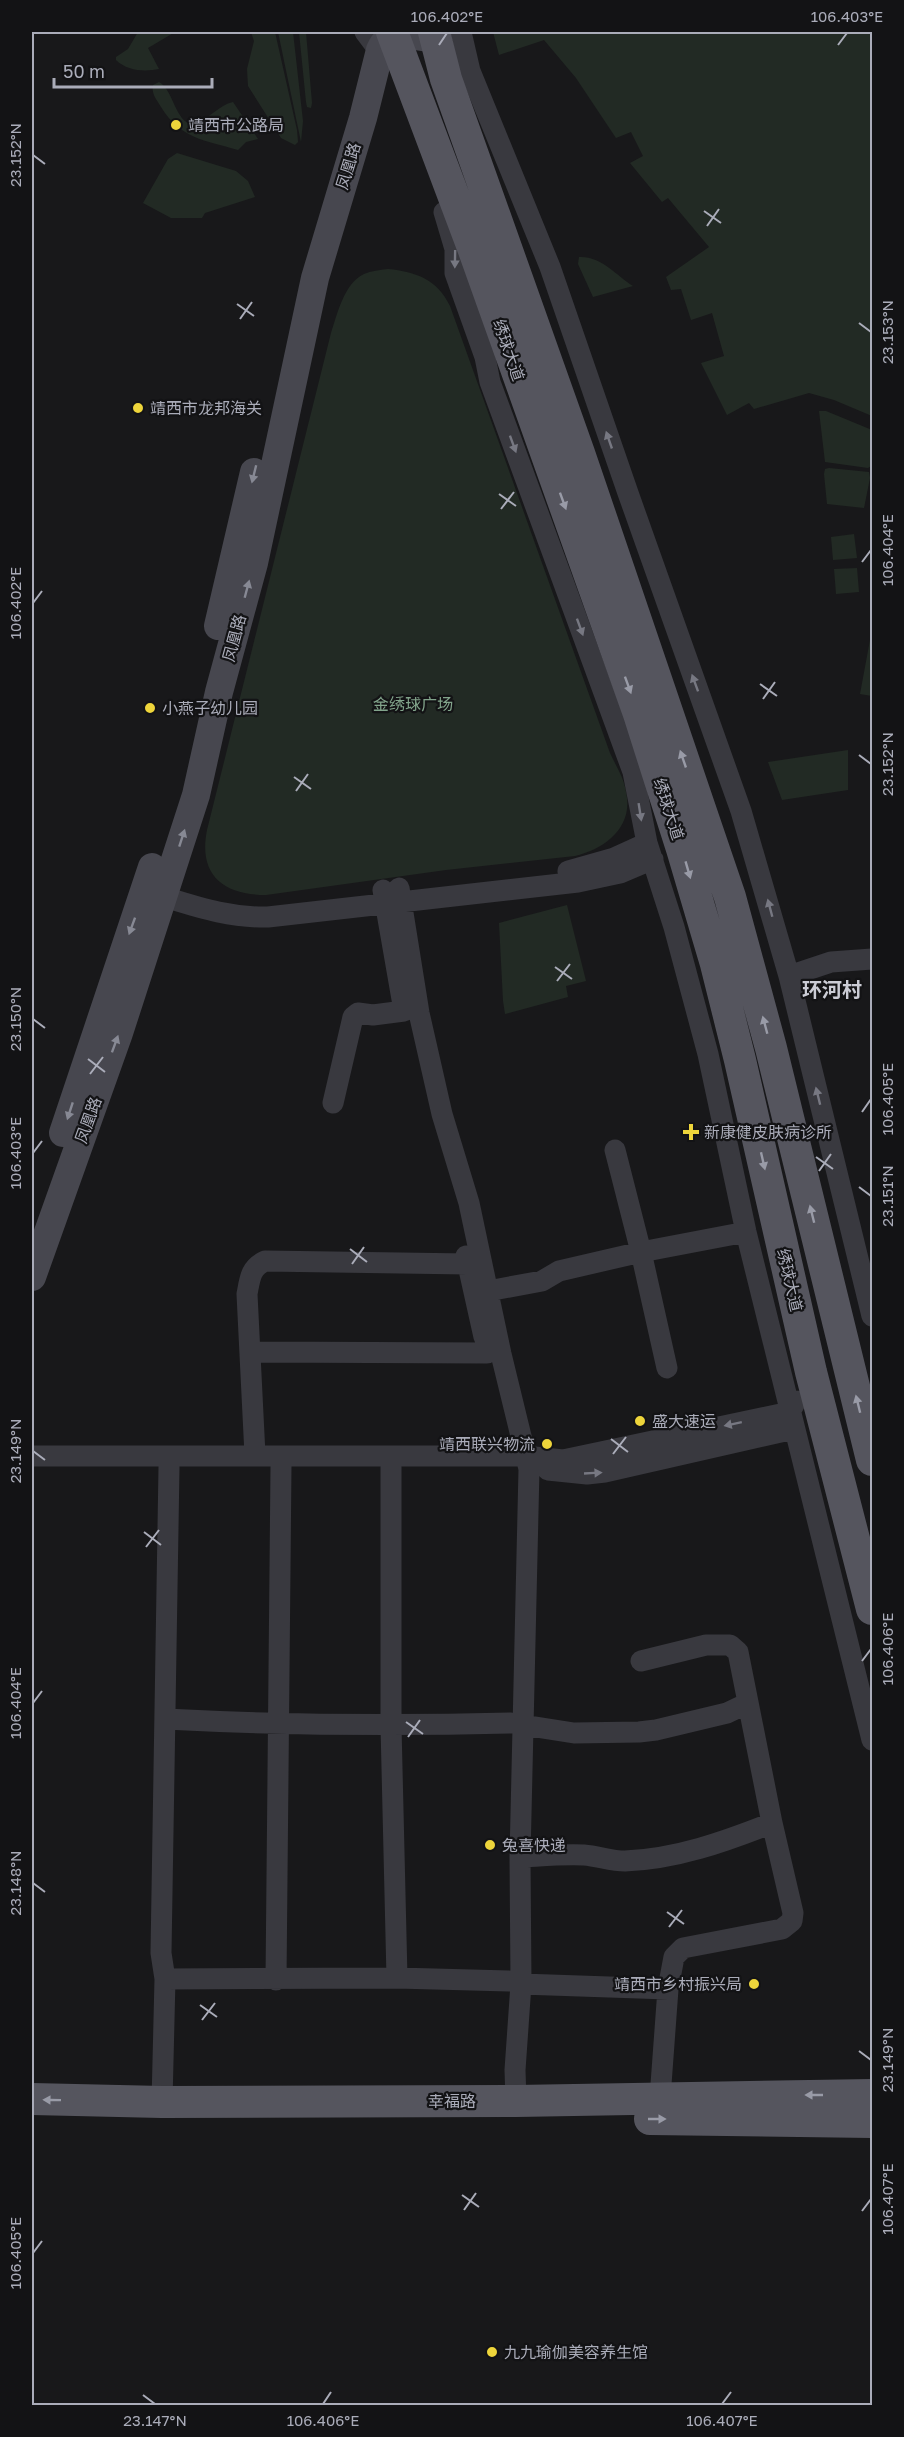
<svg xmlns="http://www.w3.org/2000/svg" width="904" height="2437" viewBox="0 0 904 2437" font-family="'Golos Text','Noto Sans SC',sans-serif">
<style>
.green{fill:#222a24}
.lines{fill:none;stroke-linecap:round;stroke-linejoin:round}
.street{stroke:#39393f;stroke-width:21}
.secondary{stroke:#47474f;stroke-width:28}
.primary{stroke:#55555e;stroke-width:32}
.oneway{fill:#777882}
.oneway2{fill:#878994}
.oneway3{fill:#999ba7}
.ticks{fill:none;stroke:#aaacb9;stroke-width:2}
.poi-dot{fill:#eed53b;stroke:#131315;stroke-width:2}
.labels{text-anchor:middle;stroke-width:4.5;stroke-linejoin:round;paint-order:stroke}
.poi-label{font-size:16px;fill:#aaacb9;stroke:#131315;text-anchor:start}
.street-label{font-size:16px;fill:#aaacb9;stroke:#131315}
.park-label{font-size:16px;fill:#82a48b;stroke:#131315}
.quarter-label{font-size:20px;font-weight:bold;fill:#cbccd5;stroke:#131315}
.neatline{fill:none;stroke:#aaacb9;stroke-width:2}
.ticks-label{font-size:15px;text-anchor:middle;fill:#aaacb9}
</style>
<rect width="100%" height="100%" fill="#18181a"/>
<path class="green" d="M138 32H175L148 48 159 69C145 72 127 71 116 60V57L128 49Z
M251 32H275L297 130 298 142 295 145 281 138 248 86 247 69 254 41Z
M278 32H293L303 121 301 142Z
M299 32H306L312 103 311 108 307 107 306 102Z
M493 32H872V416L834 400 809 393 754 409 749 403 727 415 701 363 724 356 712 313 691 320 681 289 671 290 666 277 709 247 668 198 662 202 630 163 643 156 631 132 616 138 576 78 544 40 499 55Z
M159 82C173 88 177 129 195 123 209 119 219 105 233 102L258 139 246 142 238 150C204 140 181 139 161 107 157 100 151 94 153 85Z
M177 153 236 171 248 181 255 197 205 213 202 218H171L143 203 168 159Z
M579 257C601 256 616 275 633 286L593 297 578 264Z
M388 269C416 272 437 279 450 306L610 753C616 766 624 778 626 792 634 827 605 849 575 856L446 870 266 895C223 895 198 875 207 830L331 333C337 315 344 283 364 274 371 271 380 270 388 269Z
M819 411H826L872 430 871 466 868 468 825 462Z
M829 468 869 472 870 478 864 508 827 504 824 474 825 469Z
M854 534 857 558 833 560 831 537Z
M857 568 859 592 836 594 834 569Z
M872 629V696L860 694Z
M848 750V790L782 800 768 762Z
M567 905 586 981 566 986 568 997 505 1014 503 1001 499 923Z"/>
<g class="lines">
<path class="street" d="M365 32 386 60
M461 32 470 71 550 267 628 493 741 811 789 976 872 1316
M444 212 455 249V273L485 357 490 382 633 772 647 843 674 927 708 1054 746 1232 872 1740
M568 871 614 858 647 843
M399 888 419 1013 442 1114 469 1203 501 1354 529 1469 520 1857 521 1984 515 2070 516 2101
M383 890 403 1005
M151 893C192 905 225 918 268 917L578 882 620 873 653 859
M789 976 831 962 872 959
M333 1103 353 1017 358 1013 373 1015 404 1011
M615 1150 641 1252 667 1368
M466 1256 484 1337
M488 1291 542 1281 559 1271 641 1252 746 1232
M250 1352 487 1353
M255 1455 247 1294C250 1279 250 1268 265 1261L468 1264
M32 1456H525L563 1460 790 1412 796 1401
M391 1467V1726L397 1978
M548 1470 587 1474 605 1472 794 1429
M641 1661 706 1645H730L738 1652 772 1823 793 1913 792 1921 782 1929 683 1948 674 1957 668 1989 660 2098
M165 1719C281 1725 395 1726 511 1723
M523 1725 574 1733 639 1732 656 1730 727 1713 748 1703
M520 1857C541 1856 563 1854 584 1855 598 1856 611 1861 625 1861 676 1859 724 1842 772 1823
M165 1979 397 1978 509 1981
M276 1980 281 1466
M521 1984 668 1989
M162 2102 165 1979 161 1953 169 1467"/>
<path class="secondary" d="M218 626 254 472
M63 1133 152 867
M32 1277 119 1033 196 795 219 692 254 563 315 278 363 118 380 50C390 27 415 37 436 39"/>
<path class="primary" d="M392 32 475 253 639 714 682 849 716 964 740 1060 811 1372 872 1609
M434 32 446 79 579 453 730 897 771 1048 872 1460
M32 2099 162 2102 516 2101 872 2095
M650 2119 872 2122"/>
</g>
<defs><path id="oneway-solid" d="M-6-.8H1V-3.2L6.5 0L1 3.2V.8H-6Z" transform="scale(1.5)"/></defs>
<g class="oneway">
<use href="#oneway-solid" transform="translate(455 259) rotate(91)"/>
<use href="#oneway-solid" transform="translate(609 440) rotate(-109)"/>
<use href="#oneway-solid" transform="translate(513 444) rotate(70)"/>
<use href="#oneway-solid" transform="translate(580 627) rotate(70)"/>
<use href="#oneway-solid" transform="translate(695 683) rotate(-110)"/>
<use href="#oneway-solid" transform="translate(640 812) rotate(81)"/>
<use href="#oneway-solid" transform="translate(770 908) rotate(-105)"/>
<use href="#oneway-solid" transform="translate(818 1096) rotate(-104)"/>
<use href="#oneway-solid" transform="translate(733 1424) rotate(168)"/>
<use href="#oneway-solid" transform="translate(593 1473) rotate(-3)"/>
</g>
<g class="oneway2">
<use href="#oneway-solid" transform="translate(254 474) rotate(104)"/>
<use href="#oneway-solid" transform="translate(247 589) rotate(-75)"/>
<use href="#oneway-solid" transform="translate(182 838) rotate(-72)"/>
<use href="#oneway-solid" transform="translate(132 926) rotate(110)"/>
<use href="#oneway-solid" transform="translate(115 1044) rotate(-70)"/>
<use href="#oneway-solid" transform="translate(70 1111) rotate(108)"/>
</g>
<g class="oneway3">
<use href="#oneway-solid" transform="translate(563 501) rotate(70)"/>
<use href="#oneway-solid" transform="translate(628 685) rotate(70)"/>
<use href="#oneway-solid" transform="translate(683 759) rotate(-109)"/>
<use href="#oneway-solid" transform="translate(688 870) rotate(74)"/>
<use href="#oneway-solid" transform="translate(765 1025) rotate(-105)"/>
<use href="#oneway-solid" transform="translate(763 1161) rotate(77)"/>
<use href="#oneway-solid" transform="translate(812 1214) rotate(-104)"/>
<use href="#oneway-solid" transform="translate(858 1404) rotate(-104)"/>
<use href="#oneway-solid" transform="translate(814 2095) rotate(180)"/>
<use href="#oneway-solid" transform="translate(52 2100) rotate(-179)"/>
<use href="#oneway-solid" transform="translate(657 2119)"/>
</g>
<path class="ticks" d="M439 45 447 33M838 45 847 33M33 155 45 164M704 211 721 223M707 226 719 209M237 304 254 316M240 319 252 302M859 323 871 332M499 494 516 506M501 509 514 492M862 562 871 550M33 603 42 591M760 684 777 696M763 699 775 682M859 755 871 764M294 777 311 789M296 791 308 774M555 967 572 979M557 981 570 964M33 1019 45 1028M88 1059 105 1072M90 1074 103 1057M862 1112 871 1099M33 1153 42 1141M816 1157 833 1169M819 1171 831 1154M859 1187 871 1196M350 1249 367 1262M352 1264 364 1247M611 1439 628 1452M33 1451 45 1460M613 1454 626 1437M144 1532 161 1545M146 1547 159 1530M862 1661 871 1649M33 1703 42 1691M406 1722 423 1734M408 1737 420 1720M33 1883 45 1892M667 1912 684 1924M669 1927 682 1910M200 2005 217 2017M202 2020 215 2003M859 2051 871 2060M462 2195 479 2207M464 2210 476 2193M862 2211 871 2199M33 2253 42 2241M143 2395 155 2404M323 2404 331 2392M722 2404 731 2392"/>
<g class="poi-dot">
<circle cx="176" cy="125" r="6"/>
<circle cx="138" cy="408" r="6"/>
<circle cx="150" cy="708" r="6"/>
<path d="M688 1123h6v6h6v6h-6v6h-6v-6h-6v-6h6z"/>
<circle cx="640" cy="1421" r="6"/>
<circle cx="547" cy="1444" r="6"/>
<circle cx="490" cy="1845" r="6"/>
<circle cx="754" cy="1984" r="6"/>
<circle cx="492" cy="2352" r="6"/>
</g>
<g class="labels">
<g class="poi-label">
<text x="188" y="131">靖西市公路局</text>
<text x="150" y="414">靖西市龙邦海关</text>
<text x="162" y="714">小燕子幼儿园</text>
<text x="704" y="1138">新康健皮肤病诊所</text>
<text x="652" y="1427">盛大速运</text>
<text x="535" y="1450" text-anchor="end">靖西联兴物流</text>
<text x="502" y="1851">兔喜快递</text>
<text x="742" y="1990" text-anchor="end">靖西市乡村振兴局</text>
<text x="504" y="2358">九九瑜伽美容养生馆</text>
</g>
<g class="street-label">
<text transform="translate(348 166) rotate(-73)" y="6">凤凰路</text>
<text transform="translate(509 350) rotate(71)" y="6">绣球大道</text>
<text transform="translate(234 638) rotate(-75)" y="6">凤凰路</text>
<text transform="translate(669 809) rotate(72)" y="6">绣球大道</text>
<text transform="translate(88 1120) rotate(-70)" y="6">凤凰路</text>
<text transform="translate(790 1280) rotate(77)" y="6">绣球大道</text>
<text x="452" y="2107">幸福路</text>
</g>
<g class="park-label">
<text x="413" y="710">金绣球广场</text>
</g>
<g class="quarter-label">
<text x="832" y="997">环河村</text>
</g>
</g>
<rect width="904" height="2437" fill="none" stroke="#131315" stroke-width="66"/>
<path d="M54 78v9h158v-9" fill="none" stroke="#aaacb9" stroke-width="3"/>
<text x="63" y="78" font-size="18" fill="#aaacb9" stroke="#131315" stroke-width="4.5" paint-order="stroke">50 m</text>
<rect x="33" y="33" width="838" height="2371" class="neatline"/>
<g class="ticks-label">
<text x="447" y="22">106.402°E</text>
<text x="847" y="22">106.403°E</text>
<text transform="translate(16 155) rotate(-90)" y="5">23.152°N</text>
<text transform="translate(888 332) rotate(-90)" y="5">23.153°N</text>
<text transform="translate(888 550) rotate(-90)" y="5">106.404°E</text>
<text transform="translate(16 603) rotate(-90)" y="5">106.402°E</text>
<text transform="translate(888 764) rotate(-90)" y="5">23.152°N</text>
<text transform="translate(16 1019) rotate(-90)" y="5">23.150°N</text>
<text transform="translate(888 1099) rotate(-90)" y="5">106.405°E</text>
<text transform="translate(16 1153) rotate(-90)" y="5">106.403°E</text>
<text transform="translate(888 1196) rotate(-90)" y="5">23.151°N</text>
<text transform="translate(16 1451) rotate(-90)" y="5">23.149°N</text>
<text transform="translate(888 1649) rotate(-90)" y="5">106.406°E</text>
<text transform="translate(16 1703) rotate(-90)" y="5">106.404°E</text>
<text transform="translate(16 1883) rotate(-90)" y="5">23.148°N</text>
<text transform="translate(888 2060) rotate(-90)" y="5">23.149°N</text>
<text transform="translate(888 2199) rotate(-90)" y="5">106.407°E</text>
<text transform="translate(16 2253) rotate(-90)" y="5">106.405°E</text>
<text x="155" y="2426">23.147°N</text>
<text x="323" y="2426">106.406°E</text>
<text x="722" y="2426">106.407°E</text>
</g>
</svg>
